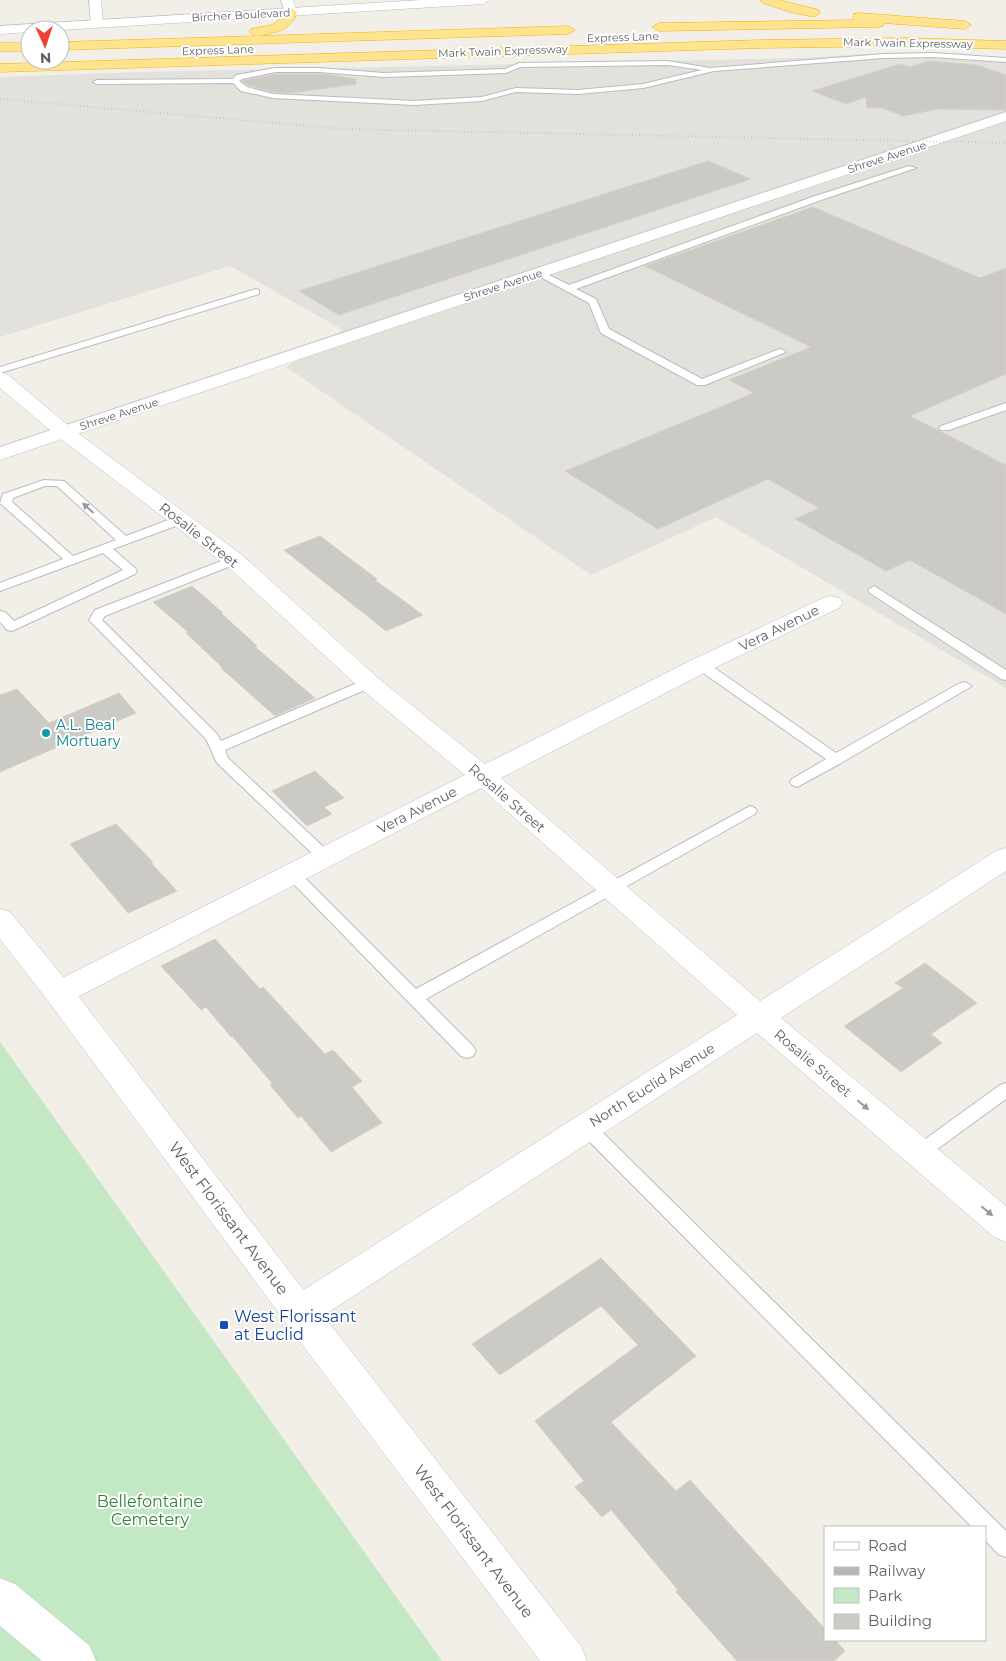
<svg xmlns="http://www.w3.org/2000/svg" width="1006" height="1661" viewBox="0 0 1006 1661" font-family="Montserrat,sans-serif">
<style>
.industrial{fill:#e2e1db}
.green{fill:#c3e9c4}
.building{fill:#cccac4;stroke:#d6d1c5}
.lines{fill:none;stroke-linecap:round;stroke-linejoin:round}
.service-casing{stroke:#b9bcc1;stroke-width:2}
.minor-casing{stroke:#b9bcc1;stroke-width:1}
.tertiary-casing{stroke:#b9bcc1;stroke-width:1}
.secondary-casing{stroke:#babdc3;stroke-width:1}
.motorway-casing{stroke:#f8ae00;stroke-width:1}
.service{fill:#fff;fill-rule:evenodd}
.minor{fill:#fff;fill-rule:evenodd}
.tertiary{fill:#fff;fill-rule:evenodd}
.secondary{fill:#fff;fill-rule:evenodd}
.motorway{fill:#ffe490;fill-rule:evenodd}
.rail{stroke:#b6b6b8;stroke-width:2;stroke-dasharray:0.5 3;stroke-linecap:butt}
.oneway{fill:#96999d}
.culture-dot{fill:#0f9aa8;stroke:#fff;stroke-width:2}
.transit-dot{fill:#1a4fb4;stroke:#fff;stroke-width:2}
.labels{text-anchor:middle;stroke-width:4;stroke-linejoin:round;paint-order:stroke}
.far-street-label{font-size:11px;fill:#5e6268;stroke:#fff}
.street-label{font-size:14px;fill:#5e6268;stroke:#fff}
.culture-label{font-size:14px;fill:#0d838f;stroke:#fff;text-anchor:start}
.near-street-label{font-size:16px;fill:#5e6268;stroke:#fff}
.near-transit-label{font-size:16px;fill:#164399;stroke:#fff;text-anchor:start}
.near-park-label{font-size:16px;fill:#318337;stroke:#fff}
</style>
<rect width="100%" height="100%" fill="#f1efe7"/>
<path class="industrial" d="M930 53 1006 59V688L716 517 591 575 286 367 343 330 230 266 0 337V77L143 72 802 58 865 54Z"/>
<path class="green" d="M0 1042 442 1661H0Z"/>
<path class="building" d="M929 61 977 65 1006 75V110L938 109 903 116 882 108H867L866 97 846 104 812 91 900 64 910 67Z
M275 74H326L356 79V84L291 93 272 92 248 85 242 81Z
M708 161 751 179 339 315 299 291Z
M813 207 980 278 1006 268V374L910 416 1006 465V614L910 560 886 571 795 519 819 508 768 479 658 529 565 471 754 393 729 380 811 347 645 266Z
M320 536 377 579 375 580 423 615 386 631 284 550Z
M192 586 223 613H221L257 646 255 647 315 698 275 716 221 668 222 667 186 633 188 632 153 602Z
M17 689 49 723 119 693 136 713 0 772V695Z
M315 771 344 798 324 807 332 814 307 826 272 791Z
M116 824 153 862 151 863 177 891 128 913 70 844Z
M215 939 260 989 263 987 325 1054 333 1050 362 1081 352 1087 382 1123 331 1152 301 1116 298 1118 270 1085 272 1083 232 1036 231 1037 206 1007 201 1010 161 966Z
M925 963 977 1003 931 1034 942 1043 901 1072 844 1026 903 988 895 983Z
M601 1258 696 1356 611 1422 676 1491 690 1480 825 1629V1640H835L845 1651 834 1661H737L676 1592 678 1590 611 1510 602 1517 575 1487 584 1481 535 1421 638 1345 601 1306 500 1375 472 1344Z"/>
<g class="lines">
<g class="service-casing">
<path id="service" d="M933 53 1006 58V62L933 57 884 58 714 71 643 88 578 94 516 92 482 101 414 105 273 98 241 91 233 83 97 84 93 82 97 80 233 79 236 75 275 68H319L384 73 505 69 519 63 668 61 710 68 884 54ZM668 65 702 70 643 84 578 90 516 88 482 97 414 101 273 94 247 87 239 81 242 79 275 72H319L384 77 506 73 520 67Z
M909 166 916 168 821 200 576 289 596 299 609 329 702 379 777 350 781 349 786 352 705 385H697L601 333 589 303 533 273 535 271H541L569 285 815 196Z
M256 289 259 290V294L0 373V367Z
M1006 403V410L949 430H941L939 428 941 426Z
M44 480 64 481 126 536 176 517H184L186 520 184 523 113 549 135 568 137 571 135 574 12 631 7 630 0 622V611L5 612 14 621 123 570 103 553 0 591V583L63 559 0 503 3 494ZM45 486H57L116 540 73 556 12 502 13 498Z
M234 556 238 557 240 560 238 563 105 616 102 620 217 734 221 741 364 680H374L376 683 374 686 225 750 228 758 330 853 333 857 330 861 325 862 320 861 217 763 206 739 89 620 95 610Z
M874 586 1006 670V680L1001 679 870 593 868 590Z
M701 661 706 662 836 753 960 683 965 682 972 686 841 763 797 787 792 785 790 782 792 779 826 759 696 668 694 665Z
M750 806 755 808 757 811 755 814 426 999 473 1046 476 1051 473 1056 467 1058 461 1056 284 874 287 870 292 869 297 870 416 989Z
M1006 1083V1099L925 1158 919 1160 913 1158 910 1153 913 1148 1000 1085Z
M586 1120 592 1122 1006 1531V1557L998 1554 985 1540V1527H972L580 1132 577 1127 580 1122Z"/>
</g>
<g class="minor-casing">
<path id="minor" d="M89 0H101L103 24 102 27H92L91 24Z
M281 0H293L297 12 296 15H286Z
M0 372 7 374 71 428 242 555 378 678 485 764 692 660 823 598 831 596 839 598 843 603 839 608 710 670 501 778 760 1001 996 851 1006 848V871L781 1018 1006 1206V1242L994 1237 757 1033 312 1323 299 1328 286 1323 281 1312 286 1301 737 1015 481 788 70 1001 59 1004 48 1001 44 993 48 985 465 775 360 688 226 565 57 436 0 388Z
M0 1578 15 1584 90 1646 96 1661H42L0 1626Z"/>
</g>
<g class="tertiary-casing">
<path id="tertiary" d="M422 0H489L483 4 60 30H30V32L0 34V26Z
M1006 112V121L0 460V447Z"/>
</g>
<g class="secondary-casing">
<path id="secondary" d="M0 909 10 912 70 985 312 1301 581 1646 587 1661H540L286 1323 48 1001 0 939Z"/>
</g>
<g class="motorway-casing">
<path id="motorway" d="M761 0H779L819 10 820 13 814 17 790 12 763 3Z
M291 8 297 12C292 31 274 33 257 36L568 26 575 30 568 34 60 50V42L256 36 249 32 251 29C272 24 275 29 286 9Z
M859 13 965 21 971 25 965 29 884 23 883 26 878 27 659 31 652 27 659 23 854 20 853 17 854 14Z
M906 38 1006 41V49L906 46 761 48 0 72V64L761 40Z
M0 43H30V51H0Z"/>
</g>
<use href="#service" class="service"/>
<use href="#minor" class="minor"/>
<use href="#tertiary" class="tertiary"/>
<use href="#secondary" class="secondary"/>
<use href="#motorway" class="motorway"/>
<path class="rail" d="M0 99 343 129 1006 143"/>
</g>
<defs><path id="oneway-solid" d="M-6-.8H1V-3.2L6.5 0L1 3.2V.8H-6Z" transform="scale(1.25)"/></defs>
<g class="oneway">
<use href="#oneway-solid" transform="translate(88 508) rotate(-138)"/>
<use href="#oneway-solid" transform="translate(863 1105) rotate(40)"/>
<use href="#oneway-solid" transform="translate(987 1211) rotate(40)"/>
</g>
<circle class="culture-dot" cx="46" cy="733" r="5"/>
<rect class="transit-dot" x="219" y="1320" width="10" height="10" rx="2.5"/>
<g class="labels">
<g class="far-street-label">
<text transform="translate(241 15) rotate(-3)" y="4">Bircher Boulevard</text>
<text transform="translate(623 37) rotate(-2)" y="4">Express Lane</text>
<text transform="translate(908 43) rotate(1)" y="4">Mark Twain Expressway</text>
<text transform="translate(218 50) rotate(-2)" y="4">Express Lane</text>
<text transform="translate(503 51) rotate(-2)" y="4">Mark Twain Expressway</text>
<text transform="translate(887 157) rotate(-18)" y="4">Shreve Avenue</text>
<text transform="translate(503 285) rotate(-18)" y="4">Shreve Avenue</text>
<text transform="translate(119 414) rotate(-18)" y="4">Shreve Avenue</text>
</g>
<g class="street-label">
<text transform="translate(199 535) rotate(38)" y="5">Rosalie Street</text>
<text transform="translate(779 628) rotate(-26)" y="5">Vera Avenue</text>
<text transform="translate(507 798) rotate(41)" y="5">Rosalie Street</text>
<text transform="translate(417 810) rotate(-27)" y="5">Vera Avenue</text>
<text transform="translate(813 1063) rotate(40)" y="5">Rosalie Street</text>
<text transform="translate(652 1085) rotate(-32)" y="5">North Euclid Avenue</text>
</g>
<g class="culture-label">
<text x="56" y="730">A.L. Beal<tspan x="56" dy="16">Mortuary</tspan></text>
</g>
<g class="near-street-label">
<text transform="translate(229 1218) rotate(53)" y="6">West Florissant Avenue</text>
<text transform="translate(474 1541) rotate(53)" y="6">West Florissant Avenue</text>
</g>
<g class="near-transit-label">
<text x="234" y="1322">West Florissant<tspan x="234" dy="18">at Euclid</tspan></text>
</g>
<g class="near-park-label">
<text x="150" y="1507">Bellefontaine<tspan x="150" dy="18">Cemetery</tspan></text>
</g>
</g>
<rect x="824" y="1526" width="162" height="115" fill="#ffffff" stroke="#bfc0c3"/>
<rect x="834" y="1542" width="25" height="8" fill="#ffffff" stroke="#bfc0c3"/>
<text x="868" y="1551" font-size="15" fill="#5e6268">Road</text>
<rect x="834" y="1567" width="25" height="8" fill="#b6b6b8" stroke="#bfc0c3"/>
<text x="868" y="1576" font-size="15" fill="#5e6268">Railway</text>
<rect x="834" y="1588" width="25" height="15" fill="#c3e9c4" stroke="#bfc0c3"/>
<text x="868" y="1601" font-size="15" fill="#5e6268">Park</text>
<rect x="834" y="1614" width="25" height="15" fill="#cccac4" stroke="#bfc0c3"/>
<text x="868" y="1626" font-size="15" fill="#5e6268">Building</text>
<g transform="translate(45 45) rotate(177)"><circle r="24" fill="#ffffff" stroke="#bfc0c3"/>
<path d="M0-4L9 19L0 12L-9 19Z" fill="#ef412f"/>
<text y="-8" font-size="14" font-weight="bold" text-anchor="middle" fill="#5e6268">N</text>
</g>
</svg>
